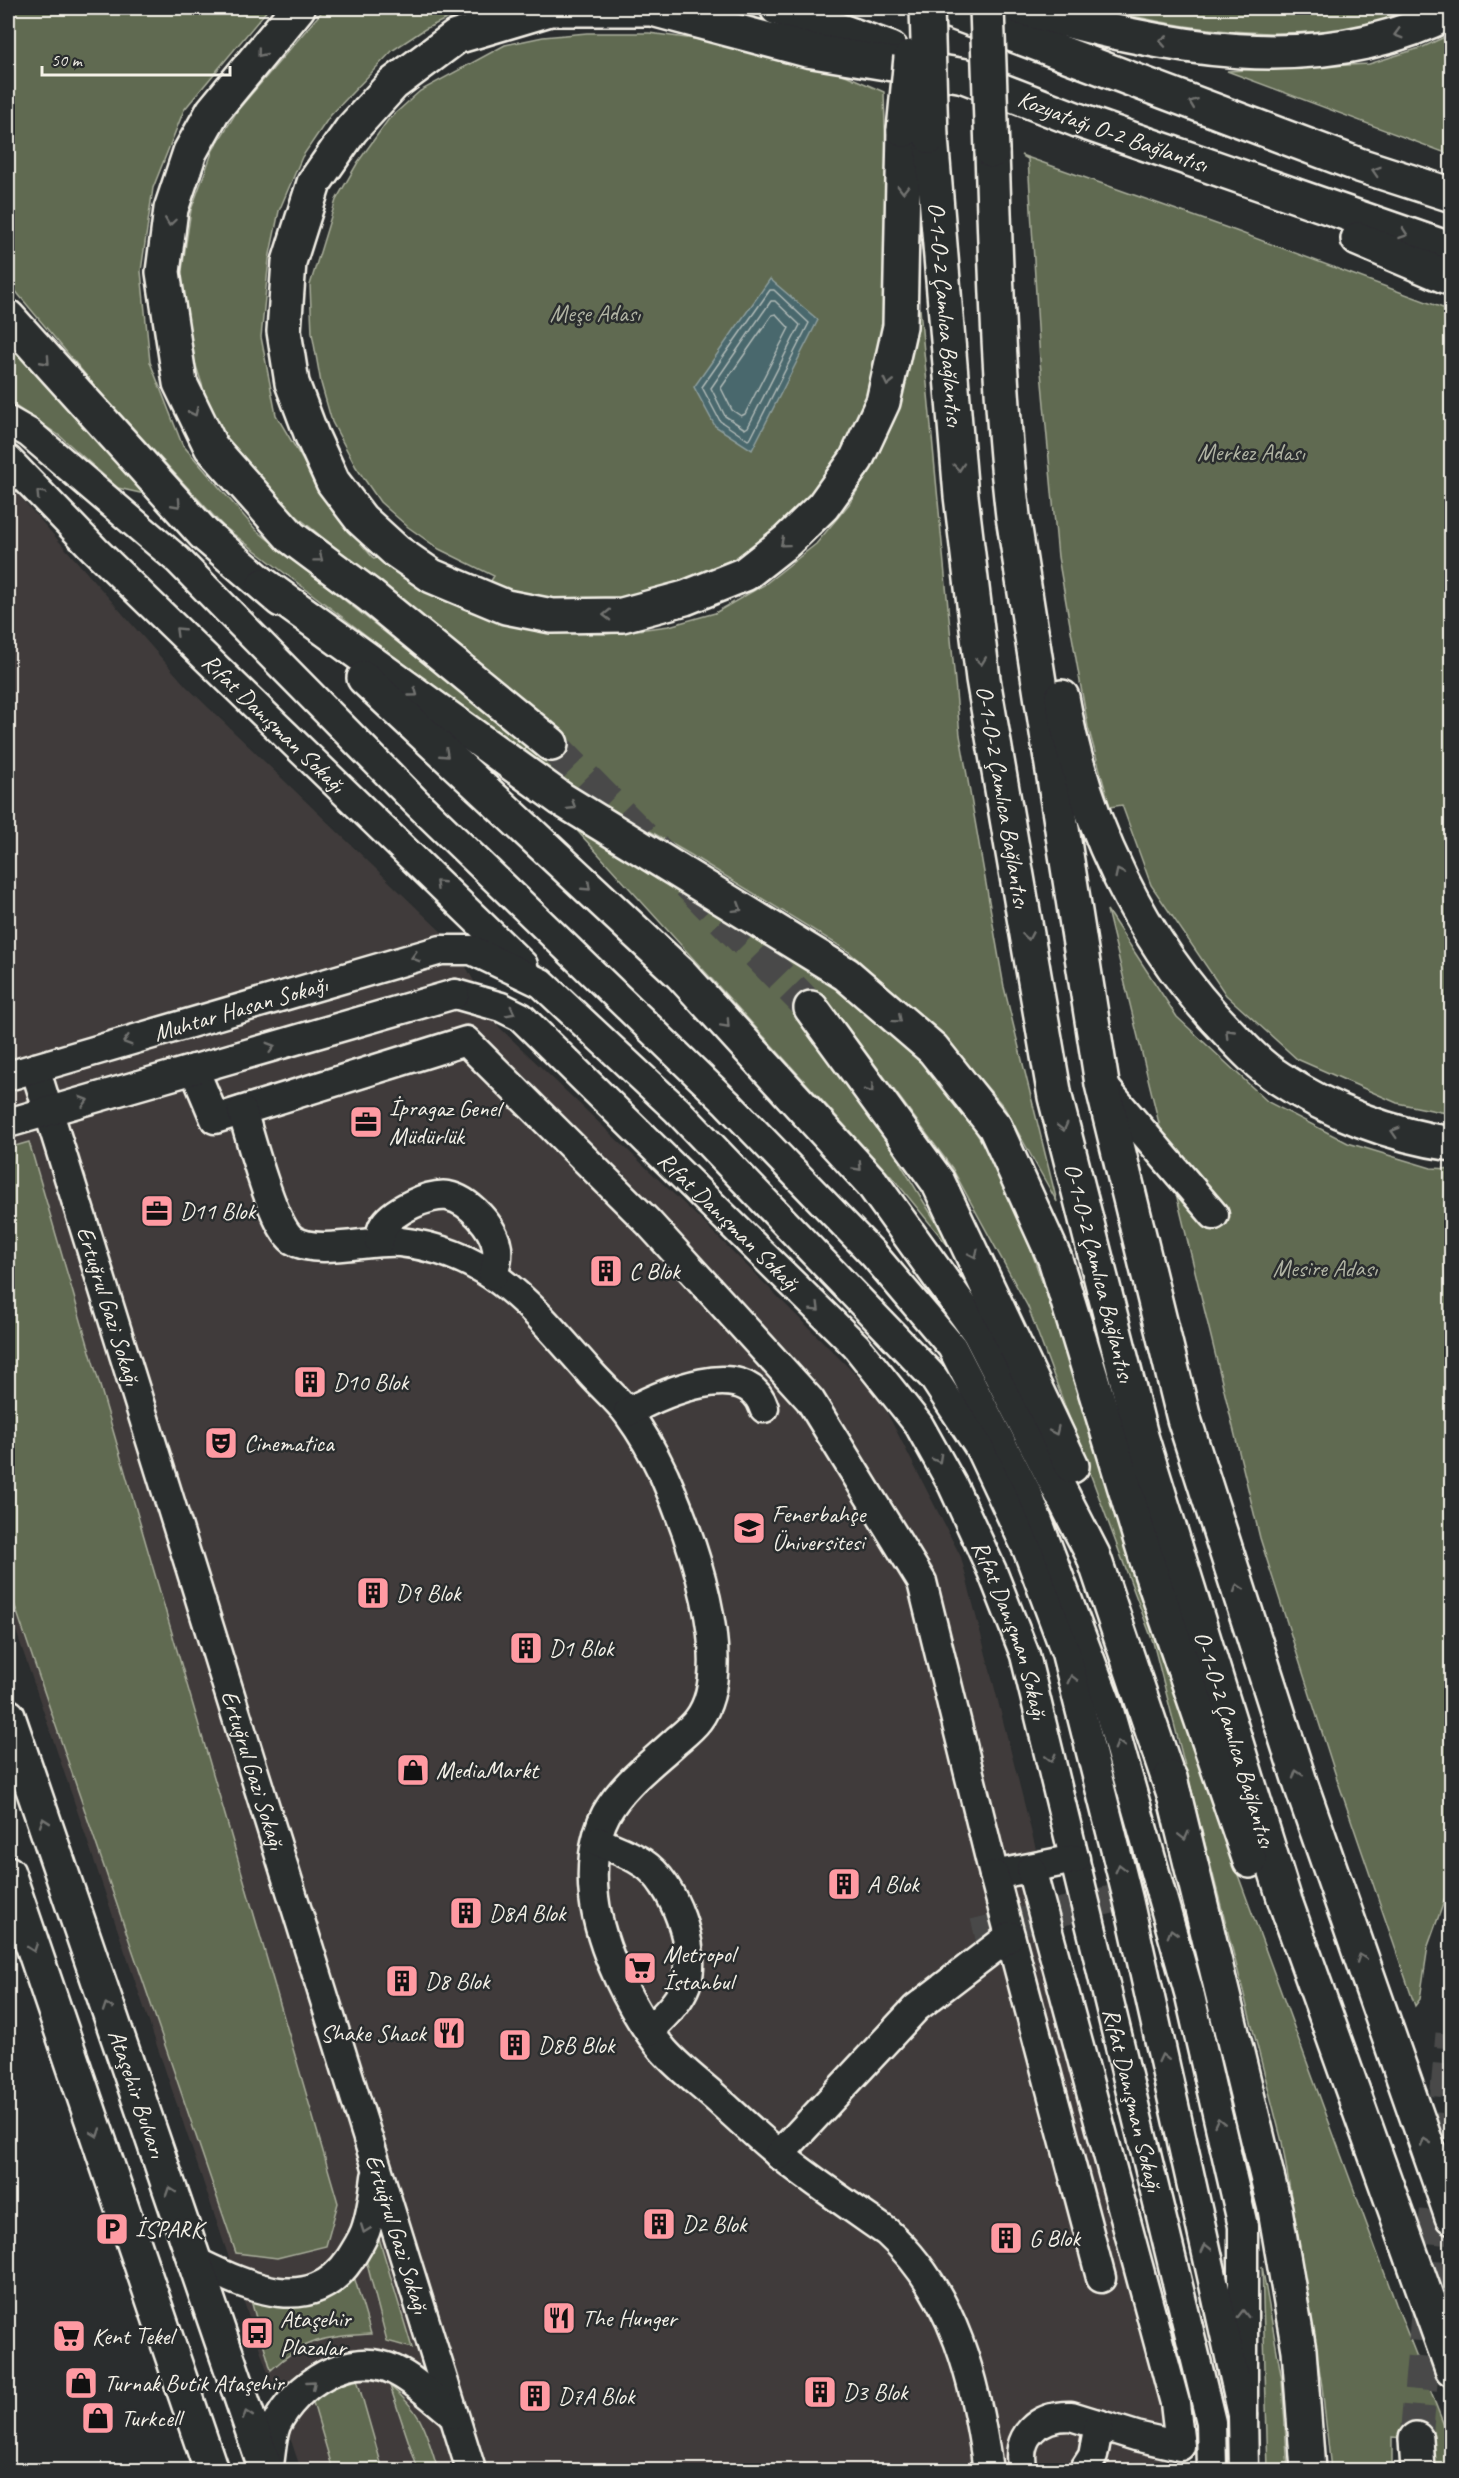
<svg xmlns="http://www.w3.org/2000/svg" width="1459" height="2478" viewBox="0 0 1459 2478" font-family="Caveat,sans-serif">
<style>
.built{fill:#3f3b3a}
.green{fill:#606a51;stroke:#aaae9c;stroke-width:1.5}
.water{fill:#4a686d;stroke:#8e9f9e;stroke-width:1.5}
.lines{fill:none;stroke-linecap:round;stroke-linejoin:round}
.shore{stroke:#b0bab7;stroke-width:1.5}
.minor-tunnel{stroke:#484a4a;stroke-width:28;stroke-dasharray:28 14;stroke-linecap:butt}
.highway-tunnel{stroke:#484a4a;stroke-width:33;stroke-dasharray:33 16;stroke-linecap:butt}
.minor-casing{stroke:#f4f1e8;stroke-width:33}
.major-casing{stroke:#f4f1e8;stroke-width:38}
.highway-casing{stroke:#f4f1e8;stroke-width:38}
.minor{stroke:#2a2d2e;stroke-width:28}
.major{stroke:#2a2d2e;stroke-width:33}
.highway{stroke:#2a2d2e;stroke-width:33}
.highway-bridge-casing{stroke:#f4f1e8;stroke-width:38;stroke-linecap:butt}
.highway-bridge{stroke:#2a2d2e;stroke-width:33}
.oneway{stroke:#71726f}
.labels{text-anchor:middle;stroke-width:5;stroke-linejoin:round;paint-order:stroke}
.street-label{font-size:24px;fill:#f4f1e8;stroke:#2a2d2e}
.park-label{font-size:24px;fill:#b1b4a4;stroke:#2a2d2e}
.poi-label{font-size:24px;fill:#f4f1e8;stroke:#2a2d2e;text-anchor:start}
</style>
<rect width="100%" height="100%" fill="#2a2d2e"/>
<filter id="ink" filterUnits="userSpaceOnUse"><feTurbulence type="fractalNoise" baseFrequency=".0167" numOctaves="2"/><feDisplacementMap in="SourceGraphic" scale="12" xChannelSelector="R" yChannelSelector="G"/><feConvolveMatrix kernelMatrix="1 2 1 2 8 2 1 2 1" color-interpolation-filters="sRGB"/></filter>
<g filter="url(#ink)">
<path class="built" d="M8 483 186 686 453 943 499 1027 703 1222 880 1399 961 1557 1069 1978 1187 2393V2470H301L8 1607Z"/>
<path class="green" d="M8 8H269L184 110 153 188 141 271 150 362 182 444 256 530 541 756 407 607 265 490 232 450 206 397 192 353 181 277 191 210 213 150 237 111 325 8H482L459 13 425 29 393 50 330 116 302 157 279 211 269 259 261 337 276 415 330 506 374 559 381 556 471 612 545 632 606 634 669 626 715 613 764 585 816 544 849 504 875 462 903 391 920 309 960 735 1004 987 1057 1202 1004 1107 944 1037 848 951 691 855 536 765 223 526 99 391 8 282Z
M1104 8H1421C1334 47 1194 35 1104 8Z
M587 33H649L702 40 818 63 884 92C886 175 894 268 879 350 868 408 832 480 789 521 736 572 651 606 577 602 547 600 517 593 487 587L494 576 439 549 408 527 380 502 356 467 332 422 321 383 312 333 310 285 336 200 358 162 388 120 420 91 505 45 543 37Z
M1451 34V155L1227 71 1369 64 1423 47Z
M1021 155 1236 231 1451 311V1114L1397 1103 1297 1059 1226 995 1151 885 1122 805 1110 807 1088 727 1058 557 1040 361 1028 159Z
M8 340 149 495 118 488 60 436 8 401Z
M571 824 876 1013 955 1098 991 1157 1031 1250 1097 1441 1238 1875 1396 2304 1451 2443V2470H1432L1430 2440 1392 2437V2470H1331L1322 2386 1282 2142 1153 1642 1028 1307 952 1168 834 1009 821 998 799 1022 872 1117 958 1258 897 1183Z
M1107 910 1177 1017 1268 1102 1348 1143 1431 1168 1451 1169 1452 1879 1428 1946 1420 1999 1415 2006 1335 1773 1260 1538Z
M29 1142 338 2203 326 2246 277 2258 236 2253 8 1586V1148Z
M379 2238 412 2348 387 2341 366 2260Z
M1262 2266 1282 2380 1288 2470H1268Z
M353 2273 371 2334C326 2337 305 2338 271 2370L250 2297Z
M355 2372 383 2470H333L309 2389Z
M390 2386C424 2414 425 2430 438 2470H418Z"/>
<path class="water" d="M770 279 818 320 752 450 715 426 694 387Z"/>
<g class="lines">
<path class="shore" d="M770 290H774L809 323 751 438 748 440 720 421 702 387Z
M771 301H775L800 325 748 427 745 429 725 416 711 388Z
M776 314 789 328 745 414 741 416 732 410 721 388 772 315Z"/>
<path class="minor-tunnel" d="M974 1933 1159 1888"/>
<path class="highway-tunnel" d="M551 744 811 1008
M1416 2439 1452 2034"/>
<g class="minor-casing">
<g id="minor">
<path d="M8 421 29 433 178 560 416 802 727 1103 874 1255 952 1347 1028 1495 1108 1707 1190 1996 1243 2226V2415"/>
<path id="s1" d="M8 460 95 550 523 965"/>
<path id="s2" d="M455 994 501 1007 521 1017 856 1346 919 1425 953 1486 992 1571 1025 1655 1211 2422 1212 2470"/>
<path id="s3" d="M35 1068 471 2470"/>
<path d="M194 1069 215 1119 466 1041 648 1222 810 1400 922 1582 994 1875 1075 1859"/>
<path id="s4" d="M8 1076 441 950H472L541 983 677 1110 933 1377 979 1447 1028 1551 1066 1653 1128 1899 1243 2415 1244 2470"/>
<path d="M1102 1084 1214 1215"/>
<path d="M242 1111C251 1138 272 1225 293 1240 318 1256 370 1239 400 1242 490 1252 531 1306 587 1369 600 1385 617 1398 629 1415 643 1434 654 1454 664 1475 689 1532 739 1666 698 1720 692 1728 683 1735 676 1741 651 1764 622 1785 606 1814 593 1838 591 1871 594 1897 600 1948 631 2012 664 2051 679 2068 699 2083 716 2098 737 2117 758 2137 780 2155 814 2182 851 2207 887 2232 955 2293 976 2383 988 2470"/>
<path d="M8 1123 455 994"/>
<path d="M379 1241C380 1237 381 1231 383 1227 391 1211 430 1193 448 1196 469 1200 494 1227 497 1248 498 1257 496 1266 493 1275"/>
<path d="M628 1412C659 1395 747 1354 764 1408"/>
<path d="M597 1841C612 1848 629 1853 643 1863 674 1883 698 1949 686 1984 679 2003 663 2016 649 2031"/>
<path d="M994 1875 1101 2278"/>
<path d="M779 2155 916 2008 1010 1936"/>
<path d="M194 2261C244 2285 310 2319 350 2259 356 2249 364 2238 367 2226 372 2210 374 2193 376 2177"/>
<path d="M268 2470C271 2457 271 2438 276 2425 295 2385 350 2349 394 2370 415 2380 434 2399 453 2414"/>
<path d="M1023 2470C1014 2437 1038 2415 1071 2416L1136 2436 1180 2446 1175 2403 1031 1869"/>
<path d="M1084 2470 1093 2456 1099 2424"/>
</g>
</g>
<g class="major-casing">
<g id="major">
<path id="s5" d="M8 1716 266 2470"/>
<path d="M8 1873 211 2470"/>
</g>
</g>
<g class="highway-casing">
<g id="highway">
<path d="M298 8 213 111 190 152 171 209 163 272 180 383 211 447 291 537 369 595 551 744"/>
<path d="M777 8 891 49"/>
<path d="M942 8 1359 165 1452 195"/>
<path d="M1022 8C1160 47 1317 82 1452 11"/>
<path id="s6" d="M964 76 1080 121 1452 250"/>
<path d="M904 130 900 326 883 402 856 460 823 506 787 541 745 574 685 598 622 615 552 616 506 607 432 576 396 551 361 519 333 482 312 436 292 383 284 331 289 262 314 183 351 130 393 84 456 37 550 9H652L807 50 965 76"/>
<path id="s7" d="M931 137 961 496 983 679 1055 1097 1141 1436 1285 1901 1452 2369"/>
<path d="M992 151C996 273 999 395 1013 516L1102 1084 1184 1419 1301 1785 1452 2217"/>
<path d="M1358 239 1452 279"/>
<path d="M8 317 204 534 281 600"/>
<path d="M264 585 561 799 846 974 933 1049 995 1127 1055 1259 1149 1567 1250 1861"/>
<path d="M364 678 681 974 872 1183 979 1332 1093 1555 1175 1798"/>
<path d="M1062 697C1083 820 1141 943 1229 1033 1244 1049 1260 1066 1279 1078 1330 1112 1391 1135 1452 1144"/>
<path d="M811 1008 938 1182 1072 1466"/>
<path d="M1170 1778 1275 2209 1299 2350 1308 2470"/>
<path d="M1416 2439 1418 2470"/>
</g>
</g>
<use href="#minor" class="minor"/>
<use href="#major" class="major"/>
<use href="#highway" class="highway"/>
<g class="highway-bridge-casing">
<path id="highway-bridge" d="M927 8 931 137
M987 8 992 151
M904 130 911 57"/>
</g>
<use href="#highway-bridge" class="highway-bridge"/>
</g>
<defs><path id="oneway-chevron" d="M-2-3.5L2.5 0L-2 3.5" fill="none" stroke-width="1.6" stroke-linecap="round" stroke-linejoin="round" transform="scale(1.5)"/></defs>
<g class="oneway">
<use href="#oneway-chevron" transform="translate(1398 34) rotate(164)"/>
<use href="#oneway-chevron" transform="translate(1163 41) rotate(-170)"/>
<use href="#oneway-chevron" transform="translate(261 53) rotate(129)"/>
<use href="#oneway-chevron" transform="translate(1193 103) rotate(-159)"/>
<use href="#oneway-chevron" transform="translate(1376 171) rotate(-162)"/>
<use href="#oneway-chevron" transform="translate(903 189) rotate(91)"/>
<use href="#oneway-chevron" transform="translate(170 222) rotate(98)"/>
<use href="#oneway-chevron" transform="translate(1404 234) rotate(19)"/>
<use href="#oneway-chevron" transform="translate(46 361) rotate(48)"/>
<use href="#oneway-chevron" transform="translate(888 382) rotate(103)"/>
<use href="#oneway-chevron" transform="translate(194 412) rotate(64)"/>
<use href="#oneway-chevron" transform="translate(959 467) rotate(85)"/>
<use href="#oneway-chevron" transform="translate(40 494) rotate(-134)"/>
<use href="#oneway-chevron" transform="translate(177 504) rotate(48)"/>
<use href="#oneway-chevron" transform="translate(784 543) rotate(140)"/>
<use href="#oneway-chevron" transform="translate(319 558) rotate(37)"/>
<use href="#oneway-chevron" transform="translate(607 615) rotate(179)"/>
<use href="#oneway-chevron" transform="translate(179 631) rotate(-136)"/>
<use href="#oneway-chevron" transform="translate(981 661) rotate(83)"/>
<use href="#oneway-chevron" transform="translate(414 693) rotate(36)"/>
<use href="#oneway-chevron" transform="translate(445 754) rotate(43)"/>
<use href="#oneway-chevron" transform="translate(572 806) rotate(32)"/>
<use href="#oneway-chevron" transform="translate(1119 873) rotate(-116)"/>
<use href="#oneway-chevron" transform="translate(439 884) rotate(-136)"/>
<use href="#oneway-chevron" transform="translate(587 887) rotate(43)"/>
<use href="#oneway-chevron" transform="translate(738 908) rotate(32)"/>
<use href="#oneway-chevron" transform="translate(1028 936) rotate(80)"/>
<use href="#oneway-chevron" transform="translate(415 957) rotate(164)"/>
<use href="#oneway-chevron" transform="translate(511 1012) rotate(27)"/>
<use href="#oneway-chevron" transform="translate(898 1019) rotate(40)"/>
<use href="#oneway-chevron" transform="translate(726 1024) rotate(47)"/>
<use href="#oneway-chevron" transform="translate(1229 1033) rotate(-134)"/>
<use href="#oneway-chevron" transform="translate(127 1041) rotate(164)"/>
<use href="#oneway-chevron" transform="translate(271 1047) rotate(-16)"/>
<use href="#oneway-chevron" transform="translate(870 1089) rotate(54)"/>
<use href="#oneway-chevron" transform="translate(84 1101) rotate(-16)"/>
<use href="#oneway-chevron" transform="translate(1063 1127) rotate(76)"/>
<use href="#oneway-chevron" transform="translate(1395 1132) rotate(-163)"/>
<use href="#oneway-chevron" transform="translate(858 1167) rotate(47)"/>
<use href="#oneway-chevron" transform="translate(974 1254) rotate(65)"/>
<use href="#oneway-chevron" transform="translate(816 1308) rotate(45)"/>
<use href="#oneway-chevron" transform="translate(1055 1431) rotate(65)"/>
<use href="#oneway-chevron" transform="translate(938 1459) rotate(61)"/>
<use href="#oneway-chevron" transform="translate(1238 1588) rotate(-108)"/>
<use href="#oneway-chevron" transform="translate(1072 1679) rotate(-104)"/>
<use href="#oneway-chevron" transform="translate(1119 1745) rotate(-106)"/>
<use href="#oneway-chevron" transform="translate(1051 1758) rotate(76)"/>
<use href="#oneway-chevron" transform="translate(1297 1774) rotate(-108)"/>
<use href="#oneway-chevron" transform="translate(44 1822) rotate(-109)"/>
<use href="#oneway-chevron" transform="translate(1184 1836) rotate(76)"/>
<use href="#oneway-chevron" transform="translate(1120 1868) rotate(-104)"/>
<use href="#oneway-chevron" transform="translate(1172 1933) rotate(-106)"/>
<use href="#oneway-chevron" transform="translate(33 1948) rotate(71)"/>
<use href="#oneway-chevron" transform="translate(1361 1958) rotate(-109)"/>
<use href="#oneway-chevron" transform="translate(107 2007) rotate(-109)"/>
<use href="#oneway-chevron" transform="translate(1163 2058) rotate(-103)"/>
<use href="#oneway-chevron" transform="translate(1219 2122) rotate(-103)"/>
<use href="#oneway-chevron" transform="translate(96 2133) rotate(71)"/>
<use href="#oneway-chevron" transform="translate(1425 2142) rotate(-109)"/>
<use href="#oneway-chevron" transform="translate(170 2191) rotate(-109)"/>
<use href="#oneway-chevron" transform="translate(365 2229) rotate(110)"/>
<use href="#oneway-chevron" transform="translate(1206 2248) rotate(-103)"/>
<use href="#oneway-chevron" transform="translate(1243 2314) rotate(-90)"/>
<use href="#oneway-chevron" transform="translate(312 2384) rotate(-41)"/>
<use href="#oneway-chevron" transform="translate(247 2415) rotate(-109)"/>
</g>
</g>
<defs>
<g id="office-square" transform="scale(1.725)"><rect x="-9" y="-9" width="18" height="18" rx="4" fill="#ff9aa2" stroke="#2a2d2e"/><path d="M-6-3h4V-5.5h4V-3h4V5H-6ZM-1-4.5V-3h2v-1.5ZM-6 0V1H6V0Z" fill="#111"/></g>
<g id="building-square" transform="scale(1.725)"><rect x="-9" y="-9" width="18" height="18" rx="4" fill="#ff9aa2" stroke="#2a2d2e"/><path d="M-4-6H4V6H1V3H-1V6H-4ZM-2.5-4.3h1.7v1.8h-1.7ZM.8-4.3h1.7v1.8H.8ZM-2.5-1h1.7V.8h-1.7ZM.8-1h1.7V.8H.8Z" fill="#111"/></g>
<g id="theatre-square" transform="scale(1.725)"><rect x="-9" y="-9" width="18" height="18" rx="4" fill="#ff9aa2" stroke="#2a2d2e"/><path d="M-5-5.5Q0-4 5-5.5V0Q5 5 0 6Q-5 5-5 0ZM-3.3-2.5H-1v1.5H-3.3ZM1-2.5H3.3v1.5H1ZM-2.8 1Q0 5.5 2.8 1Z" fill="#111"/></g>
<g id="university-square" transform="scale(1.725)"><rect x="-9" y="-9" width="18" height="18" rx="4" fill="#ff9aa2" stroke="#2a2d2e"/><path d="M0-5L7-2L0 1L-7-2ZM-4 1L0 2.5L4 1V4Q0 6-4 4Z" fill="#111"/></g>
<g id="shop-square" transform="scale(1.725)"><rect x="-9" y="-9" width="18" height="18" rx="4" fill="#ff9aa2" stroke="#2a2d2e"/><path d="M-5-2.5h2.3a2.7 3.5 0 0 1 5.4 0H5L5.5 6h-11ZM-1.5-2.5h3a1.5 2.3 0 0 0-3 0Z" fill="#111"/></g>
<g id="supermarket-square" transform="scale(1.725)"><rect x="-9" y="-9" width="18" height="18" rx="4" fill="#ff9aa2" stroke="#2a2d2e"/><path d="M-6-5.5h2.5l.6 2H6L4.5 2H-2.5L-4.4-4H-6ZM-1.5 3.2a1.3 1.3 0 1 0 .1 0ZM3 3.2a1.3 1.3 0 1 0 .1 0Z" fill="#111"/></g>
<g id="restaurant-square" transform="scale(1.725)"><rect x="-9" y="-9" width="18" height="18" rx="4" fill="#ff9aa2" stroke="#2a2d2e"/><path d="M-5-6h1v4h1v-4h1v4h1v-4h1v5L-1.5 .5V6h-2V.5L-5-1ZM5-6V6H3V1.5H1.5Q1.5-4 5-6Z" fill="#111"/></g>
<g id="parking-square" transform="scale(1.725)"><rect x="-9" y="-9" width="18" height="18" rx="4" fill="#ff9aa2" stroke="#2a2d2e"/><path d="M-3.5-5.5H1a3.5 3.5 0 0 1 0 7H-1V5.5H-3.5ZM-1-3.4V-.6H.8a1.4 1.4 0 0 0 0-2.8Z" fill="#111"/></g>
<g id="bus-square" transform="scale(1.725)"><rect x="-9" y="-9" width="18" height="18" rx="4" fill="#ff9aa2" stroke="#2a2d2e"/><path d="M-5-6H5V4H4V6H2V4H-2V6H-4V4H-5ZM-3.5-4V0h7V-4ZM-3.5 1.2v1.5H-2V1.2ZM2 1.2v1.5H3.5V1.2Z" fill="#111"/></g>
</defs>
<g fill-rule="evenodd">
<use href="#office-square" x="366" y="1122"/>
<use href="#office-square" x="157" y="1211"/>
<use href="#building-square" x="606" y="1271"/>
<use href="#building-square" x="310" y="1382"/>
<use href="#theatre-square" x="221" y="1443"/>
<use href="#university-square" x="749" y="1528"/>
<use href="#building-square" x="373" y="1593"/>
<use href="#building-square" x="526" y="1648"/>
<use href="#shop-square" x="413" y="1770"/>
<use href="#building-square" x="844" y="1884"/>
<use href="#building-square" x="466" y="1913"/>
<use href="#supermarket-square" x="640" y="1968"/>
<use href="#building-square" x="402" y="1981"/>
<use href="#restaurant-square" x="449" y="2033"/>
<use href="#building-square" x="515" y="2045"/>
<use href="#building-square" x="659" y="2224"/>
<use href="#parking-square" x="112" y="2229"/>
<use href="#building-square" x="1006" y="2238"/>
<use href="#restaurant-square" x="559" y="2318"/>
<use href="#bus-square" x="257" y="2333"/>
<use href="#supermarket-square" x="69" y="2336"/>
<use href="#shop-square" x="81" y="2383"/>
<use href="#building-square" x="820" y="2392"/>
<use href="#building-square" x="535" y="2396"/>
<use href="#shop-square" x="98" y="2418"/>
</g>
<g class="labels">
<g class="street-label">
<text dy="8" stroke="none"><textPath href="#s6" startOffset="159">Kozyatağı O-2 Bağlantısı</textPath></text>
<text dy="8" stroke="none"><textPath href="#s7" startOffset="178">O-1-O-2 Çamlıca Bağlantısı</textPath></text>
<text dy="8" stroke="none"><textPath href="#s1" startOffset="374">Rıfat Danışman Sokağı</textPath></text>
<text dy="8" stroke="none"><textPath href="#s7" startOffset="664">O-1-O-2 Çamlıca Bağlantısı</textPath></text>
<text dy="8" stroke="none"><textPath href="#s4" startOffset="242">Muhtar Hasan Sokağı</textPath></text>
<text dy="8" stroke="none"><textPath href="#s2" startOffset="362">Rıfat Danışman Sokağı</textPath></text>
<text dy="8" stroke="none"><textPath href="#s7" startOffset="1150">O-1-O-2 Çamlıca Bağlantısı</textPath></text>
<text dy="8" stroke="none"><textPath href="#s3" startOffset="249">Ertuğrul Gazi Sokağı</textPath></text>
<text dy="8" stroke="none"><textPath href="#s2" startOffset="866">Rıfat Danışman Sokağı</textPath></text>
<text dy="8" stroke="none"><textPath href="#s7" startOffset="1636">O-1-O-2 Çamlıca Bağlantısı</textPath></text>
<text dy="8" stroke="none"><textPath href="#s3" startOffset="735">Ertuğrul Gazi Sokağı</textPath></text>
<text dy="8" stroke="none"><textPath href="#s5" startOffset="399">Ataşehir Bulvarı</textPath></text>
<text dy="8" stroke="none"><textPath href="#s2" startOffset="1352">Rıfat Danışman Sokağı</textPath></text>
<text dy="8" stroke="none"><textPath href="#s3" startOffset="1221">Ertuğrul Gazi Sokağı</textPath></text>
</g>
<g class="park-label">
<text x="595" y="321">Meşe Adası</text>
<text x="1251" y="460">Merkez Adası</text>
<text x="1325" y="1276">Mesire Adası</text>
</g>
<g class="poi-label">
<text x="389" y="1116">İpragaz Genel<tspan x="389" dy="28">Müdürlük</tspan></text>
<text x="180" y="1219">D11 Blok</text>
<text x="629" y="1279">C Blok</text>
<text x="333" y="1390">D10 Blok</text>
<text x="244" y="1451">Cinematica</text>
<text x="772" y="1522">Fenerbahçe<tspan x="772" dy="28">Üniversitesi</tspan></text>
<text x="396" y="1601">D9 Blok</text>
<text x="549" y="1656">D1 Blok</text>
<text x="436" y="1778">MediaMarkt</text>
<text x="867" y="1892">A Blok</text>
<text x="489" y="1921">D8A Blok</text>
<text x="663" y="1962">Metropol<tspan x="663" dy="28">İstanbul</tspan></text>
<text x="425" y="1989">D8 Blok</text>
<text x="426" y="2041" text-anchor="end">Shake Shack</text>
<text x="538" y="2053">D8B Blok</text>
<text x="682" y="2232">D2 Blok</text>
<text x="135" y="2237">İSPARK</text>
<text x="1029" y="2246">G Blok</text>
<text x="582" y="2326">The Hunger</text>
<text x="280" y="2327">Ataşehir<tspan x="280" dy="28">Plazalar</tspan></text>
<text x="92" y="2344">Kent Tekel</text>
<text x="104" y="2391">Turnak Butik Ataşehir</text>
<text x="843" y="2400">D3 Blok</text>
<text x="558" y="2404">D7A Blok</text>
<text x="121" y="2426">Turkcell</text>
</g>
</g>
<rect width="1459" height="2478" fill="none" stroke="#2a2d2e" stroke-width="30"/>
<rect x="15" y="15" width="1429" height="2448" fill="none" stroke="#f4f1e8" stroke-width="2" filter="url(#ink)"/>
<path d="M42 66v9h188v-9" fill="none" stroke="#f4f1e8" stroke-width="3"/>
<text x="51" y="66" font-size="18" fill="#f4f1e8" stroke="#2a2d2e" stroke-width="4.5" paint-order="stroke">50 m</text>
</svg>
